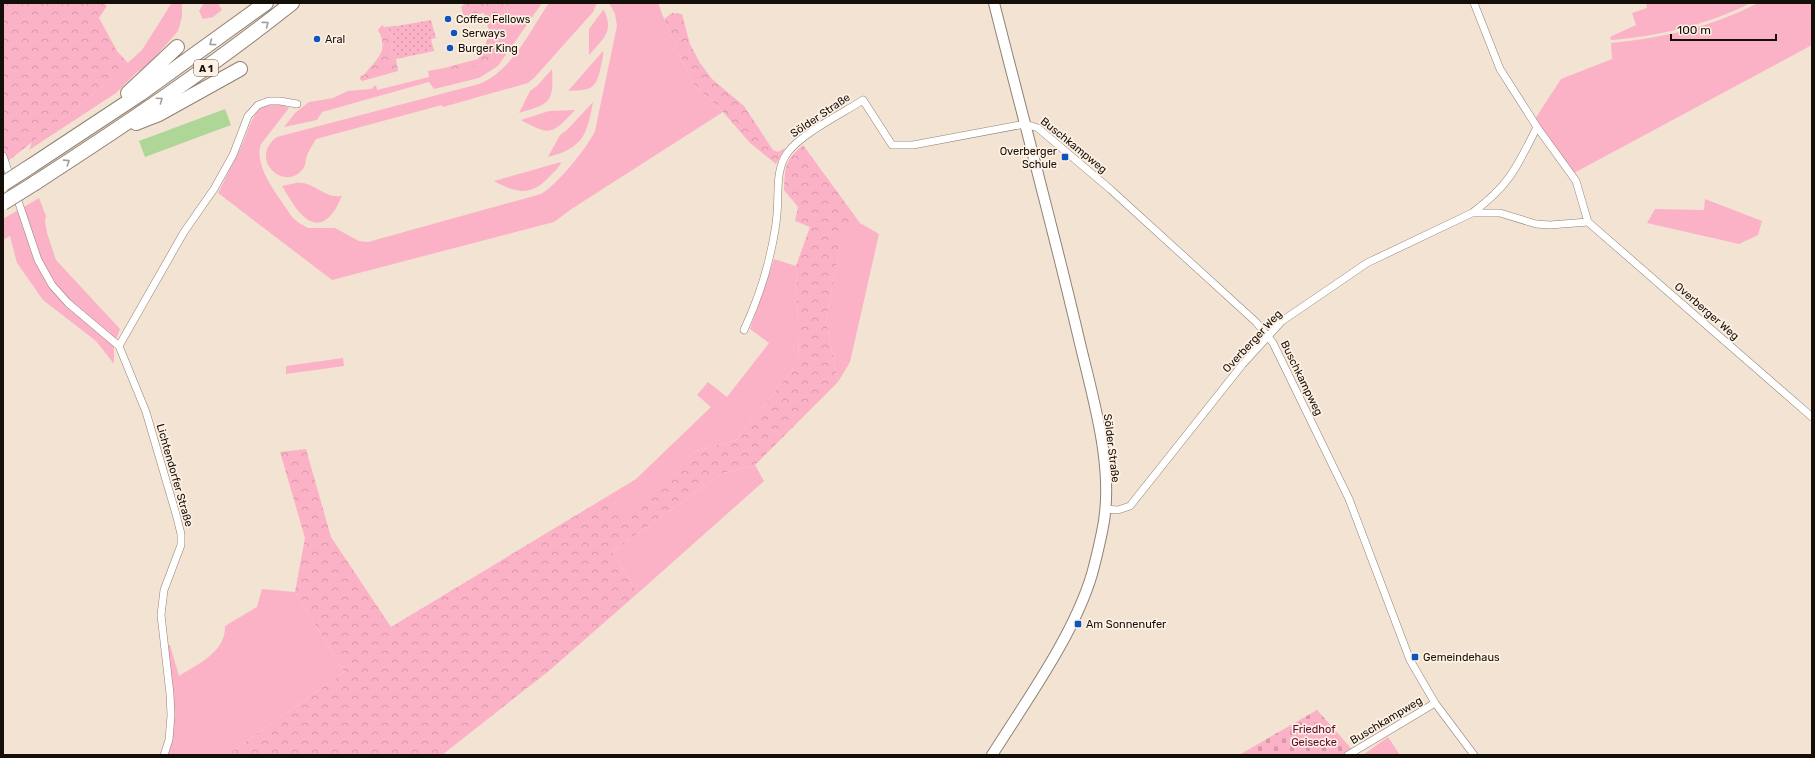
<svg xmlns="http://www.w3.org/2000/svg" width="1815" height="758" viewBox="0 0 1815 758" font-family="Rubik,sans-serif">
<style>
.grass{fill:#fbb2c7}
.forest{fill:url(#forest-crowns)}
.cemetery{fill:url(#cemetery-stones)}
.park{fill:url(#park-dots)}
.water{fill:#aed697}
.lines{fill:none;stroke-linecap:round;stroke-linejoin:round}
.minor-casing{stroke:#908274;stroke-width:8}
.secondary-casing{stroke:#908274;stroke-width:12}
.motorway-casing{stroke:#908274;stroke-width:16}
.minor{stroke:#fff;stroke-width:7}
.secondary{stroke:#fff;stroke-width:10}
.motorway{stroke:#fff;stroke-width:14}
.motorway-bridge-casing{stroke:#908274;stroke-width:16;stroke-linecap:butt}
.motorway-bridge{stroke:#fff;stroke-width:14}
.oneway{stroke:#a19f9d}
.poi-dot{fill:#0f55c0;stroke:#fef1e4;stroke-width:1.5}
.labels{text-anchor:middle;stroke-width:3.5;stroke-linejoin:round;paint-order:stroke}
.shield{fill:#fef1e4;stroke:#5b534b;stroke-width:1}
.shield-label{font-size:10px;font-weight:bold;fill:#150f0a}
.poi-label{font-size:11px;fill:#150f0a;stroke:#fef1e4;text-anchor:start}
.street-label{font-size:11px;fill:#150f0a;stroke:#fef1e4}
.park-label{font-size:11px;fill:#610631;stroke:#fef1e4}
</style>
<defs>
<pattern id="forest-crowns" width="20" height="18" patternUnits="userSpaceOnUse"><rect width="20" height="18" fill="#fbb2c7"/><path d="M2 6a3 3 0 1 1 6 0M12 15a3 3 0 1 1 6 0" fill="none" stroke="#d698aa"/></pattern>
<pattern id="cemetery-stones" width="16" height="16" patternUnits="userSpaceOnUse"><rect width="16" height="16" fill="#fbb2c7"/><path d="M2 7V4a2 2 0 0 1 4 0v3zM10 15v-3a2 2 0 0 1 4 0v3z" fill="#d698aa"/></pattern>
<pattern id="park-dots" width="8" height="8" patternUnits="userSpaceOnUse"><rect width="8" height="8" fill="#fbb2c7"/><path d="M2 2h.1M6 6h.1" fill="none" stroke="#d698aa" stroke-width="1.8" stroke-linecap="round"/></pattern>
</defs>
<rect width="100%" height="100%" fill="#f3e3d3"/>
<path class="grass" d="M169 3H182V17L178 31 149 64 136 73 116 93 29 150 32 142 92 95 142 50 171 4Z
M204 3H218L222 10 213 17 203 19 199 11Z
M509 3H542L498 66 479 78 434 89 429 82 322 112 317 120 284 127 295 113 309 102 333 98 348 91 371 89 376 85 377 90 429 77 428 71 444 68 447 73 490 62 504 28Z
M549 3H597L593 12 534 78 528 83 443 107 442 105 316 139C313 144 307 153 306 159 305 163 306 166 302 170 283 192 248 158 277 137L479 84C511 72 530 31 549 3Z
M609 3H658L664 19 693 84 723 112 573 208 554 222 332 280 218 193C226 177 234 161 242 145 251 125 256 91 289 108L261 144C253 168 280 197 292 217L299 223 308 228H335L359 241 368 242 541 194C557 185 587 148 595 131L617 26 615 14Z
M1646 3H1751C1706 25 1660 36 1611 40L1610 37 1636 25 1632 13 1647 8Z
M1758 3H1812V45L1574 173 1535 119 1561 79 1612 59 1611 43C1663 38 1711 27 1758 3Z
M603 10H604C614 32 604 38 589 55V29Z
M603 51C604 54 602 61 601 66 596 90 591 90 568 91Z
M552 69C554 103 550 104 519 113L530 91 538 85Z
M593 102C587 135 583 148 548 157L560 135 567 130Z
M575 110C552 135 550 136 521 120L549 111Z
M561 162C560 167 554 172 550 176 531 197 516 193 494 181Z
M296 183C314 181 324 199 342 196 339 202 336 210 331 215 310 239 291 200 282 186Z
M39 198 46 216 45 221 47 233 56 260 120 329 114 346V364L96 341 43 300 17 263 10 236 3 240V219Z
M1705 199 1762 221 1758 235 1739 244 1647 223 1655 209 1704 210Z
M860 223 879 234 850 362 838 382 826 320 842 234Z
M774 259 796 266 799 362 736 440 696 451 626 514 608 496 636 479 711 407 697 395 708 382 727 397 769 343 750 329Z
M343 358 344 366 286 374V366Z
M755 465 764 481 638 593 612 552 723 473Z
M262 589 295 592 344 672 227 755H167L174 719V701L167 645H170L179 676C198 664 226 652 225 626L257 607Z
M1388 737 1400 755H1363Z"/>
<path class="forest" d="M3 3H103L107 6 99 18 117 51 128 63 92 95 3 165Z
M465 3H509L504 28 490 62 446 74 444 68 478 59 490 35 484 13 464 17 461 7Z
M672 13 682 14 690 44 700 63 712 79 744 106 773 150 778 152 785 148 776 164 750 143 723 112 693 84 664 19Z
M382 25 394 38 390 51 396 59 398 71 362 81 360 79 361 75 363 76C376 59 390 52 378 30Z
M803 145 860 223 842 235 826 320 838 382 755 465 723 473 612 552 638 593 550 670 442 755H227L344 672 295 592 305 538 280 452 306 449 331 537 391 627 608 496 626 513 696 451 736 440 799 362 796 266 810 227 795 221 798 207 784 190C785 166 785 160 803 145Z"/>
<path class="cemetery" d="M1317 710 1357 755H1239Z"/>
<path class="park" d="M431 20 436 38 431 39 434 51 396 59 390 51 394 38 384 27 397 26Z"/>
<path class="water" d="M225 109 231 125 145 157 139 141Z"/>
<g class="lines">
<g class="minor-casing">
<path id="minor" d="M1474 3 1500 69 1537 127 1576 181 1588 222 1812 417
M3 156 38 260 52 285 68 303 119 346 146 412 176 514 181 534V545L164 590 161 615 170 694 171 715 169 740 164 755
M1472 213C1509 186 1517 167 1537 127
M744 330C755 306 764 282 770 255 773 242 776 227 777 214 779 193 775 169 788 152 801 134 843 113 863 100L892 145H913L1025 124 1038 128 1110 189 1256 322 1273 343 1349 499 1410 660 1435 703 1474 755
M119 346 184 232 214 189 233 155 248 116 258 105 269 101H280L297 104
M1105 509 1118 510 1130 506 1242 365 1282 321 1367 263 1472 213H1500L1536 224 1550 225 1588 222
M1348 755 1435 703"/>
</g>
<g class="secondary-casing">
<path id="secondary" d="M992 755C1026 701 1074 635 1092 574 1096 560 1099 546 1102 532 1116 469 1092 396 1078 335 1052 224 1022 114 994 3"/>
</g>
<g class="motorway-casing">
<path id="motorway" d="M128 93 177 47
M136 123 159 114 240 69
M31 166 140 94 266 3
M35 183C123 126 210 68 292 3"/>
</g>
<use href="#minor" class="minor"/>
<use href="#secondary" class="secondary"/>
<use href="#motorway" class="motorway"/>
<g class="motorway-bridge-casing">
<path id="motorway-bridge" d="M3 184 31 166
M3 203 35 183"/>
</g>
<use href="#motorway-bridge" class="motorway-bridge"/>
</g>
<defs><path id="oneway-chevron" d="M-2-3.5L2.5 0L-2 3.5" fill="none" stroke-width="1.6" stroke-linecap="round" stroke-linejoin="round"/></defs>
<g class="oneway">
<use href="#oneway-chevron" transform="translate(266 24) rotate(-37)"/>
<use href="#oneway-chevron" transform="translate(212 43) rotate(143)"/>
<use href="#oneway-chevron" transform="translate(160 100) rotate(-35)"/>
<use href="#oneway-chevron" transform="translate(67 162) rotate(-33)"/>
</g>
<g class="poi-dot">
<circle cx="448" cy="19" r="4"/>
<circle cx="454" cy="33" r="4"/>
<circle cx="317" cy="39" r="4"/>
<circle cx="450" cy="48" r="4"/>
<rect x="1061" y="153" width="8" height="8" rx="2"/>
<rect x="1074" y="620" width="8" height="8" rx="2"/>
<rect x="1411" y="653" width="8" height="8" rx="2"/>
</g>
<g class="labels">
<rect class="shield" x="194" y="60" width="24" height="16" rx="3"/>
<g class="shield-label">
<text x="206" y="72">A 1</text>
</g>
<g class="poi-label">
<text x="456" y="23">Coffee Fellows</text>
<text x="462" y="37">Serways</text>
<text x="325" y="43">Aral</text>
<text x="458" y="52">Burger King</text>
<text x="1057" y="155" text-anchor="end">Overberger<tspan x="1057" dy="13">Schule</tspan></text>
<text x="1086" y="628">Am Sonnenufer</text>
<text x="1423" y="661">Gemeindehaus</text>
</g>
<g class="street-label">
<text transform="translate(820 115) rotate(-34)" y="4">Sölder Straße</text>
<text transform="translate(1074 145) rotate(39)" y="4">Buschkampweg</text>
<text transform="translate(1707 311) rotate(41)" y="4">Overberger Weg</text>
<text transform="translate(1252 341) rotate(-47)" y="4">Overberger Weg</text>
<text transform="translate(1302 378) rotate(64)" y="4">Buschkampweg</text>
<text transform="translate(1112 448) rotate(83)" y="4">Sölder Straße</text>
<text transform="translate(175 475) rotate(74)" y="4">Lichtendorfer Straße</text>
<text transform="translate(1386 720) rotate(-31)" y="4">Buschkampweg</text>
</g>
<g class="park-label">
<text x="1314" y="733">Friedhof<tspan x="1314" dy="13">Geisecke</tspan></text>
</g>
</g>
<rect width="1815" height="758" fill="none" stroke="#150f0a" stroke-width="8"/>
<path d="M1671 34v6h105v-6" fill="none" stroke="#150f0a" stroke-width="2"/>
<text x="1677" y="34" font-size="12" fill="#150f0a" stroke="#fef1e4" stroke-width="3" paint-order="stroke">100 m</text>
</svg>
